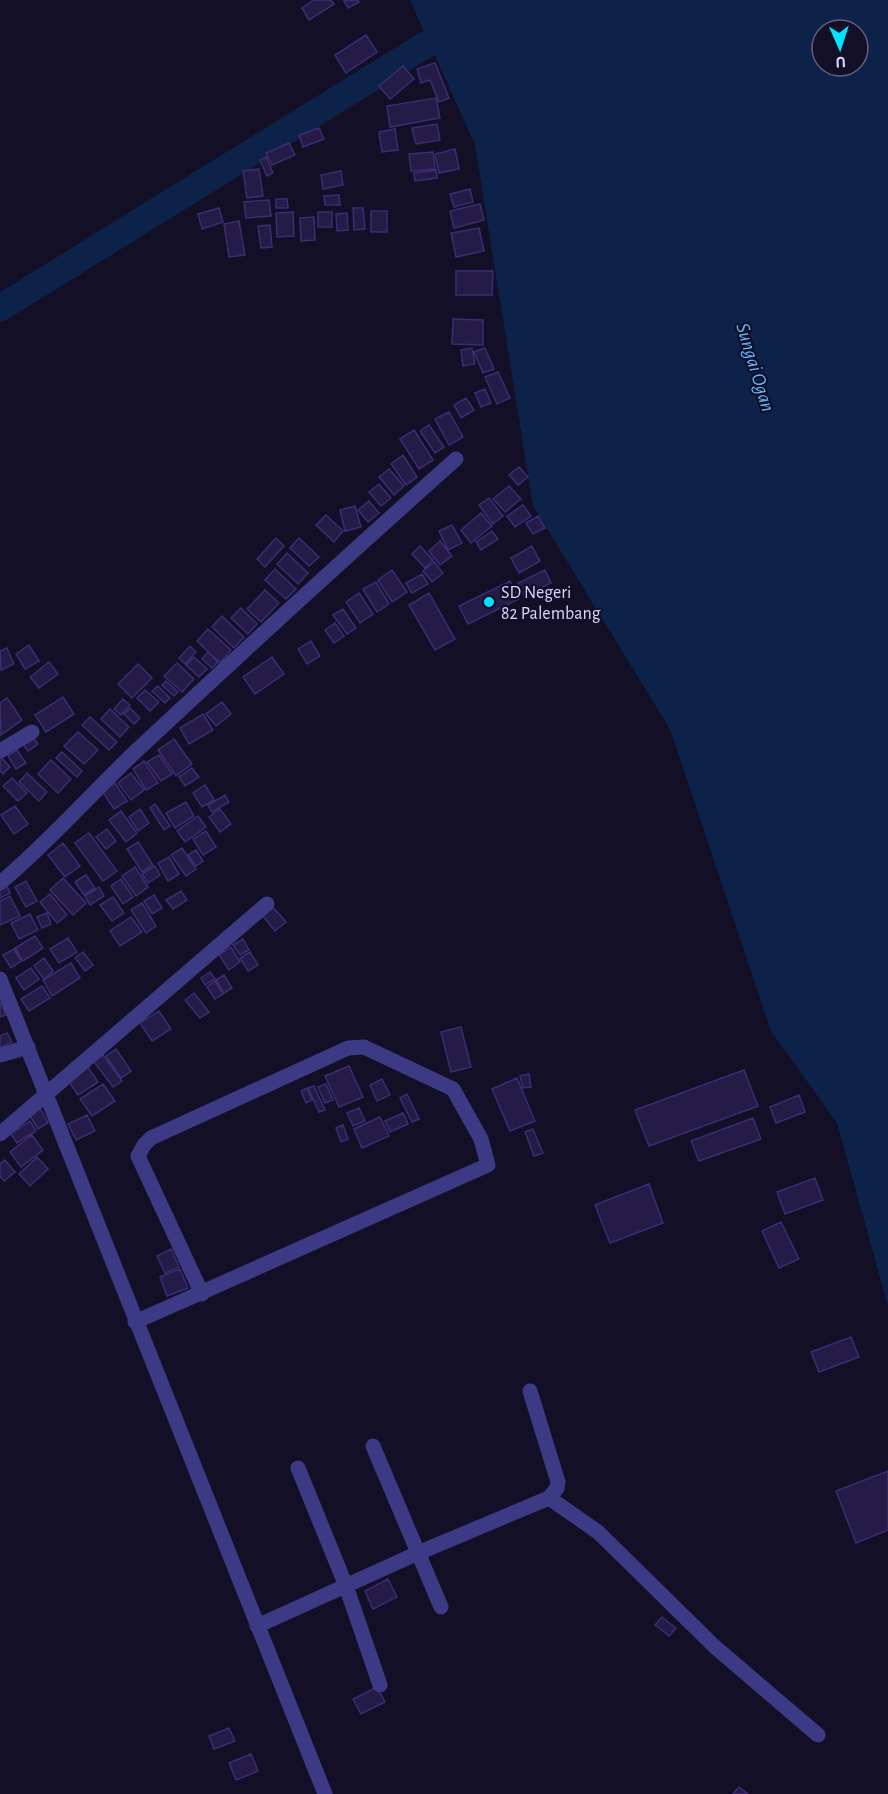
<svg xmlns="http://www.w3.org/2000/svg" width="888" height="1794" viewBox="0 0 888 1794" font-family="'Alegreya Sans',sans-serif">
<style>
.water{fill:#0c2248;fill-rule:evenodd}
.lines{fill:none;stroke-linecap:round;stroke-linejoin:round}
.river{stroke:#0c2248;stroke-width:27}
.building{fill:#241b47;stroke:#3b2d73;stroke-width:1.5}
.minor{stroke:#3d3a85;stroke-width:15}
.poi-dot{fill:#00e5ff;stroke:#130f26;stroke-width:2}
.labels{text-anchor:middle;stroke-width:4.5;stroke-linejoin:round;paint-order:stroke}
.poi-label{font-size:18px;fill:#d9d4ff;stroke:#130f26;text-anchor:start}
.water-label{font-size:20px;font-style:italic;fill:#62b6ff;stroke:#130f26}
</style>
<rect width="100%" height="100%" fill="#130f26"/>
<path class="water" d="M410 0H888V1306L837 1123 771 1031 670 729 533 506 475 145ZM822 30H858V66H822Z"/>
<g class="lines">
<path class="river" d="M0 308 427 44"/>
</g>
<path class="building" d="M314 0H331L334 4 309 20 302 8Z
M358 0 359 2 348 8 344 1Z
M366 35 377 52 346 73 335 55Z
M435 63 449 98 439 102 430 80 421 83 417 69Z
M403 66 414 79 390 99 379 86Z
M436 98 440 118 390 127 387 106Z
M437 124 440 140 416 144 412 128Z
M319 128 324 139 303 147 299 135Z
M395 129 398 150 382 152 379 132Z
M289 143 295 155 272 165 266 153Z
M455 149 459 169 439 173 435 154Z
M433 152 435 169 411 171 409 154Z
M266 157 273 173 267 176 260 160Z
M259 169 263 196 247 198 243 171Z
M436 170 437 178 415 181 414 173Z
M341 171 343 185 323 189 321 175Z
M470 189 473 202 454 207 450 194Z
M339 195 340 205H325L324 196Z
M276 199H287L288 208H276Z
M269 200 271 216 246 218 244 202Z
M480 204 484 220 454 228 450 211Z
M219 208 223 222 202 229 198 214Z
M353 208H363L365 229 354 230Z
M371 211H387V232H371Z
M293 212 294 236 277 237 276 213Z
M318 212H332V227H318Z
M347 213 348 230 337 231 336 214Z
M314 217 315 240 301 241 300 218Z
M239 221 245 255 229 257 224 224Z
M270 225 272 247 261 248 258 226Z
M479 228 484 251 456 257 451 233Z
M456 271H493L492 295H456Z
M453 319 483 320V345L452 344Z
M472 348 475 364 463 366 461 350Z
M485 348 494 369 483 373 474 352Z
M498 372 510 398 497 404 485 377Z
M485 389 491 403 481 407 475 393Z
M466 398 474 410 461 418 454 405Z
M449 412 463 437 449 445 435 419Z
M429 425 444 447 435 453 420 431Z
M414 430 433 460 419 469 400 439Z
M403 455 417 477 406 485 391 464Z
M519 467 528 477 518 485 509 475Z
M389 469 404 486 394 495 379 477Z
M379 484 391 498 381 506 369 492Z
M509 486 521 499 505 512 493 499Z
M489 498 503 516 493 524 479 505Z
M369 501 379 513 368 522 358 510Z
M523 505 531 516 515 527 507 516Z
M355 506 361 527 345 531 340 510Z
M481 513 492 526 471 543 461 530Z
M326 515 343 531 334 542 316 525Z
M538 516 545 528 533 534 526 523Z
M452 525 462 543 448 550 439 531Z
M492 531 498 539 481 550 476 542Z
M276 538 284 546 265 567 257 559Z
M299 538 319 557 309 566 290 548Z
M440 541 452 556 440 565 429 551Z
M420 546 433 560 425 568 412 554Z
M532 546 540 561 519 573 511 558Z
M287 553 308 573 298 584 277 564Z
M434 562 443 573 432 582 423 571Z
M275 569 296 589 286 599 265 580Z
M392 570 407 592 392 602 378 580Z
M545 570 551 583 524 596 518 583Z
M422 574 428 584 412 593 406 583Z
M510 581 519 599 468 624 459 606Z
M376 582 389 604 377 612 363 589Z
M265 590 279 603 261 622 247 609Z
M359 593 373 614 360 623 346 602Z
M429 593 455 639 435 650 409 605Z
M241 608 257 624 248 634 231 618Z
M343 609 356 628 347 634 333 615Z
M222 616 244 637 234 648 212 627Z
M335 623 344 636 334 643 325 630Z
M208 629 231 650 220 663 197 641Z
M311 641 320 656 307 664 298 649Z
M29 645 39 661 25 669 16 654Z
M190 646 196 652 185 664 179 658Z
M7 648 14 664 1 670 0 651Z
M208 652 218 662 212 668 202 659Z
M194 657 207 669 199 677 186 665Z
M272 657 284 674 255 694 243 677Z
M49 662 58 674 39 688 30 677Z
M177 663 194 679 182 692 164 676Z
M138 664 152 678 132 698 118 684Z
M166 681 178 692 174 696 162 685Z
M158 686 170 698 165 703 152 691Z
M145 690 159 702 150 711 137 698Z
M63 697 74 714 46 732 35 715Z
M7 698 22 720 1 735 0 703Z
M123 699 130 705 121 715 114 709Z
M222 702 231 714 216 726 206 714Z
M130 708 140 718 134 724 124 714Z
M110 709 129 727 120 737 101 719Z
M203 714 213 730 189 744 180 728Z
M90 717 117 742 109 750 82 725Z
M78 732 98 750 84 764 64 746Z
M32 736 38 744 28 751 22 743Z
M174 739 192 764 176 776 158 750Z
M17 750 26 763 16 769 8 756Z
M62 752 82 771 77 777 56 758Z
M159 755 172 774 161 781 147 762Z
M0 756 10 767 3 774 0 771Z
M51 760 71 779 58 793 38 774Z
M144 761 158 783 146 790 133 769Z
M192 768 199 777 185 786 179 777Z
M27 773 47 792 39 801 19 782Z
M131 773 144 790 131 800 118 783Z
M12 778 27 793 18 801 3 786Z
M115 783 127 801 114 809 102 791Z
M205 785 214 800 202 807 193 793Z
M225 795 229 802 212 812 208 805Z
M186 802 194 816 175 828 166 813Z
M155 804 170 826 164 830 150 808Z
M15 806 28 824 14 834 1 815Z
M140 809 149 823 138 831 129 817Z
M220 809 231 824 220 832 209 817Z
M121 811 137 833 126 842 109 820Z
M198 816 206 827 185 842 177 831Z
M107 829 116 841 106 849 96 837Z
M206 831 216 847 203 855 193 839Z
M89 833 117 871 103 881 75 843Z
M138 842 153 865 142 872 127 849Z
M63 843 80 866 65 877 48 855Z
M182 848 196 869 186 876 171 855Z
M196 850 203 861 196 866 188 855Z
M169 857 179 874 168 881 158 863Z
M155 866 160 875 148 883 142 874Z
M135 867 148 887 136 896 122 876Z
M86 875 95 888 84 895 75 882Z
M63 878 86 903 73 915 50 890Z
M121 879 133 897 123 904 111 886Z
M26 881 37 901 26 907 15 887Z
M5 882 10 893 0 898V884Z
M99 887 104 896 90 905 85 896Z
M181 891 187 900 173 909 166 900Z
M50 894 67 915 57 923 40 902Z
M154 895 162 908 152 914 144 901Z
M10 896 20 916 0 925V901Z
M113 897 124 913 112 921 100 905Z
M142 903 156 926 146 933 131 910Z
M272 906 286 922 275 931 262 915Z
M47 913 51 924 42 928 37 917Z
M30 914 38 930 19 939 11 923Z
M131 917 142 932 120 946 110 931Z
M35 936 43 948 23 961 15 948Z
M68 938 77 952 59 963 50 949Z
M243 939 249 950 240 955 233 945Z
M231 947 240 962 229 970 219 955Z
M14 949 21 961 11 968 3 955Z
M83 952 93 965 85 971 75 958Z
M250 952 258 965 248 971 240 958Z
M44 958 53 971 44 979 34 966Z
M71 963 80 978 52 996 43 980Z
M31 968 39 979 24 990 16 978Z
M210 972 215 979 205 985 201 978Z
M224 975 232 988 224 993 216 980Z
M215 981 223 994 215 999 207 987Z
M42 986 50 998 29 1011 21 999Z
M194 993 209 1012 200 1018 185 1000Z
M0 1001 6 1015 0 1017Z
M159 1011 171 1029 152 1041 140 1023Z
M461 1027 471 1067 451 1072 441 1032Z
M7 1033 12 1042 0 1048V1036Z
M116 1049 131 1071 121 1078 106 1056Z
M103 1055 122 1081 113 1087 94 1062Z
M87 1066 98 1082 78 1095 67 1079Z
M349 1066 363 1097 339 1107 325 1076Z
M744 1070 758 1106 649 1146 635 1110Z
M529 1074 531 1087 523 1088 520 1076Z
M517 1078 535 1121 510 1131 492 1089Z
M382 1079 390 1095 377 1101 370 1085Z
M103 1084 115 1101 92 1116 80 1099Z
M326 1084 333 1100 325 1103 318 1087Z
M314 1086 325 1110 319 1112 308 1088Z
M307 1088 312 1100 306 1103 301 1091Z
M407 1094 419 1119 412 1122 400 1098Z
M799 1095 805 1112 776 1123 770 1107Z
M40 1108 48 1123 38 1129 29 1114Z
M359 1108 365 1121 353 1126 347 1113Z
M403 1113 408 1124 390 1132 385 1121Z
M87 1115 95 1131 76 1140 68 1124Z
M380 1117 389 1136 362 1148 354 1129Z
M753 1118 761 1139 699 1161 691 1141Z
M30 1121 36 1131 17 1143 11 1134Z
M343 1125 348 1139 341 1142 336 1128Z
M533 1129 543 1153 534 1156 525 1132Z
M32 1135 43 1150 21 1167 10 1152Z
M37 1157 48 1169 30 1186 19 1174Z
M5 1160 15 1172 4 1181 0 1176V1164Z
M815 1178 823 1200 785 1214 777 1192Z
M649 1184 663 1223 610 1243 595 1205Z
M781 1222 799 1259 779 1268 762 1231Z
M171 1249 179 1267 165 1273 157 1256Z
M180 1269 188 1288 167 1296 160 1277Z
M851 1337 859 1357 819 1372 811 1352Z
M888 1471V1530L856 1543 836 1491Z
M388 1579 397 1597 373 1609 365 1591Z
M662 1617 676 1628 669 1636 655 1625Z
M377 1687 385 1702 361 1714 353 1699Z
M229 1728 235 1741 214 1749 209 1736Z
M251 1754 258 1771 236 1780 229 1763Z
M739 1787 748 1794H733Z"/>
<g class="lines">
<path class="minor" d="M0 751 32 732
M0 883C47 844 89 796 134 753 240 654 347 556 456 459
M0 979 325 1794
M0 1055 28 1047
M0 1134 267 904
M135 1322 488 1165 481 1139 453 1089 364 1047 348 1048 151 1138 144 1145 138 1156 202 1294
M530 1391 558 1482 557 1488 549 1498
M373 1446 441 1607
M298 1468 346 1586 380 1685
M257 1626 418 1553 549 1498 598 1532 714 1646 818 1735"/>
</g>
<circle class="poi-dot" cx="489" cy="602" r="6"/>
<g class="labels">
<g class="poi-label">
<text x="501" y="598">SD Negeri<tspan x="501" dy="21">82 Palembang</tspan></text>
</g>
<g class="water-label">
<text transform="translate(756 367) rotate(73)" y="7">Sungai Ogan</text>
</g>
</g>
<g transform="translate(840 48) rotate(177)"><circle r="28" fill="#130f26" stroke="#625e7d" stroke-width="1.5"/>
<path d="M0-4.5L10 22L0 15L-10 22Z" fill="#00e5ff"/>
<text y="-9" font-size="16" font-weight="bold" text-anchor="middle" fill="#d9d4ff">U</text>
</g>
</svg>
